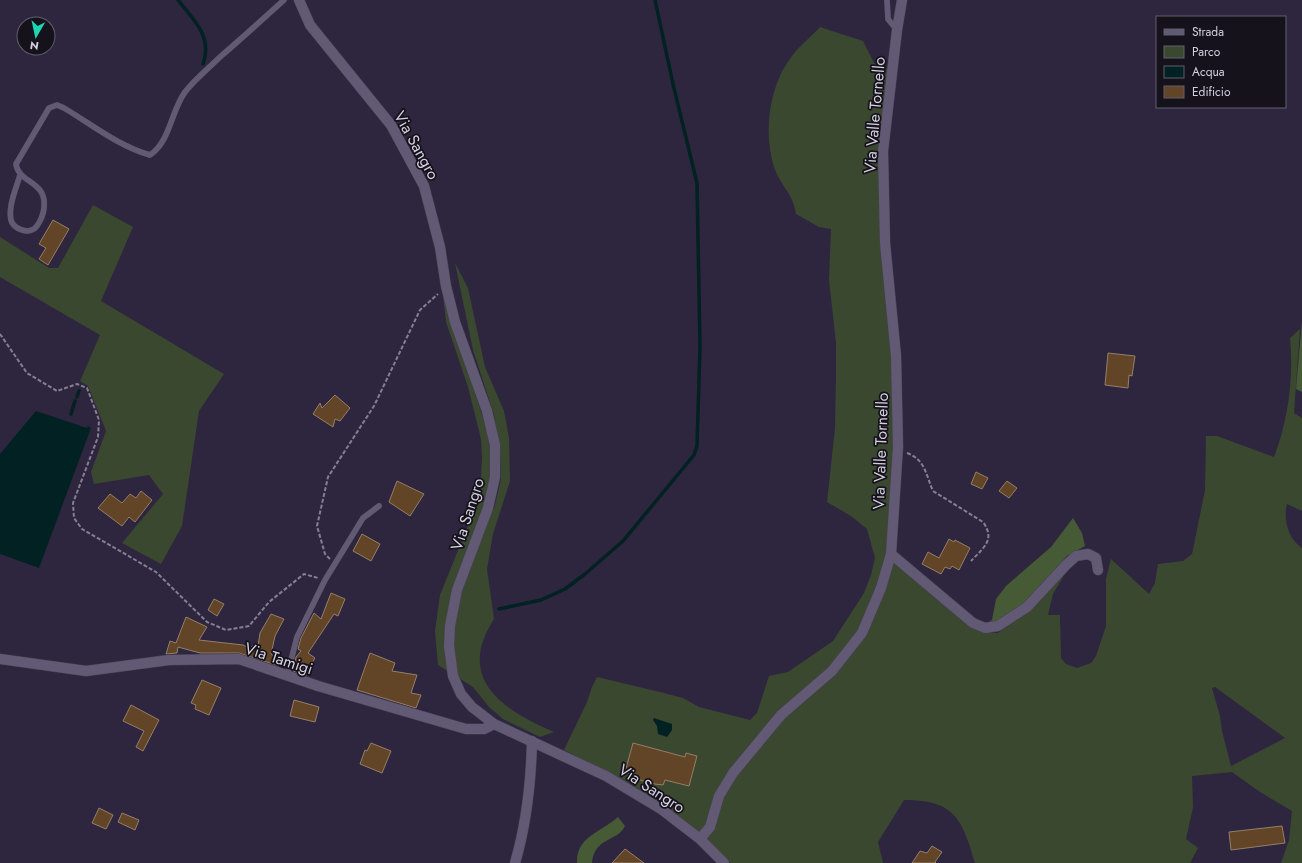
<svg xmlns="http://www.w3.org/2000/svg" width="1302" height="863" viewBox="0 0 1302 863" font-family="Jost,sans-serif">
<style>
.green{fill:#3a4830;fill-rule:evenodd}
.forest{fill:#465a36}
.water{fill:#022123}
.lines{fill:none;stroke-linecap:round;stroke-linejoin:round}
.stream{stroke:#022123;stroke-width:3.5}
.building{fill:#624526;stroke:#957e68}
.lane-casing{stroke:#484155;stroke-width:6}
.street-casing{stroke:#484155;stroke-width:11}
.path{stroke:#857f92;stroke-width:2;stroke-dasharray:4 2;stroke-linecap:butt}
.lane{stroke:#625a74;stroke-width:5.5}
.street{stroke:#625a74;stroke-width:10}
.labels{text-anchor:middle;stroke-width:3.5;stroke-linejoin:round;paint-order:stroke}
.street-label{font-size:16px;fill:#d4d0df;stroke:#15121c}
</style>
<rect width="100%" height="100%" fill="#2e263e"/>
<path class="green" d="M820 27 863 41 874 63 889 70 880 153 893 355 896 564 985 632 998 633 1013 622 1069 567 1053 594 1048 615H1060L1061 658 1066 664 1077 668 1091 663 1096 656 1106 626V579L1111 559 1149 594 1155 583 1158 564 1183 561 1192 554 1205 490 1206 436H1217L1274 457C1288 420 1294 378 1290 338L1300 329 1294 413 1302 418V511L1287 504C1283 519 1288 539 1302 548V863H1281L1289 840 1292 811 1260 792 1232 772 1192 776 1193 807 1186 839 1198 848 1190 863H975C962 818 954 800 904 800L878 842 883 863H731L707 839 715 828 718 812 700 833 634 786 564 750 587 702 592 687 597 677 660 692 683 698 699 707 750 720 757 713 769 676 788 672 833 641 864 593 871 575 875 558 867 529 851 516 827 502 835 428 836 379V343L829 280 831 229 819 227 796 214C793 193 781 187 774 167 763 132 769 85 792 56 800 45 811 37 820 27ZM1215 687 1285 738 1231 766 1222 731 1220 716 1212 688Z
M93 205 133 227 101 301 224 374 199 411 182 526 161 564 122 543 163 494 149 475 94 484 91 472 106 431 88 386 80 381 100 335 0 277V237L49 268H58Z
M455 263 468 288 485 367 504 411 509 438 510 481 493 534 487 569 494 619C455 679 503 710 554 732L540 737 503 719 489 707 473 687 438 665 435 631 440 595 480 496 482 458 481 439 468 387 446 322 443 296 487 430 491 454 492 478 485 506 494 509 501 479 500 451 494 415 473 350Z"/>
<path class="forest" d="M1302 321V392L1296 389Z
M1073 518 1082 533 1085 546 1067 556 1020 607 999 622 984 625 992 620 996 599 1006 586 1051 547Z
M618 817 625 826C619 841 594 837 592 863H577C576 836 602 832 618 817Z"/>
<path class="water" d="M36 411 87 428 88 426 91 428 39 568 0 554V454Z
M654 718 672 724V730L667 737 658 734 657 726 653 720Z"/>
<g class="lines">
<path class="stream" d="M178 0C194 20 213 37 203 64
M77 397 79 391
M71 414 75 401
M499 609 541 600 565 589 585 574 623 541 694 455 697 446 700 347 697 183 673 84 655 0"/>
</g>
<path class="building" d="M53 220 69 229 48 265 39 259 46 248 39 244Z
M1108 353 1135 356 1132 376 1129 375 1128 388 1105 385Z
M335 395 350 408 340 421 335 419 333 427 313 414 320 403 322 408Z
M976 472 988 478 982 489 971 484Z
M397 481 424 494 410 516 389 502Z
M1007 481 1017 488 1009 498 999 491Z
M141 491 152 500 135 522 129 517 122 526 98 508 110 494 122 503 130 494 136 498Z
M362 534 380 544 371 561 353 551Z
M949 539 954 542 955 540 970 548 959 570 952 566 950 569 945 567 941 574 922 564 928 552 939 558Z
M331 593 345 599 338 616 334 614 308 653 315 658 310 666 313 668 307 675 293 671 296 657 301 651 298 649 301 638 314 613 321 619Z
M214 599 224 604 217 616 208 610Z
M271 614 284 619 275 636 271 654 281 661 279 666 239 653H200L178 647 177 653 166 654 170 641 176 643 186 617 207 627 199 640 243 645 251 649 252 646H258L260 633Z
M370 653 395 663 392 671 417 675 411 693 421 695 416 708 357 690Z
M202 680 221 688 209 715 195 709 196 705 191 703Z
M294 700 319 707 315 722 290 716Z
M131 705 159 720 143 751 136 747 144 731 123 721Z
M371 743 391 751 382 773 360 764 365 750 367 751Z
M633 743 685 757 686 753 697 756 689 786 665 780 663 785 655 784 629 777 630 774 625 772Z
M99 808 113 815 106 829 92 823Z
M122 813 139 820 135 830 118 822Z
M1282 826 1285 843 1231 850 1229 832Z
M932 846 942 852 935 862 936 863H912L920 851 927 853Z
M625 849 644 863H612Z"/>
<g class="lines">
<g class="lane-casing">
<path id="lane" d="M887 0 888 19 897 30
M20 175C16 189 8 206 11 220 13 228 26 234 34 229 39 225 44 214 44 207 47 181 18 183 16 164L49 108 57 105 64 108C91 124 120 147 150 155 170 142 171 111 185 92 195 79 209 68 220 57 242 38 263 19 284 0
M287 676 297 637 325 580 363 518 379 506"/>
</g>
<g class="street-casing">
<path id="street" d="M299 0 310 25 391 125 424 186 440 247 446 286 455 322 487 411 495 445V477L488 508 457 590 450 626 449 646 453 676 461 694 472 707 494 724 606 776 661 809 700 839 724 863
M891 554 973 623 985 628 998 626 1027 607 1066 565 1076 556 1088 554 1096 558 1098 570
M0 659 86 671 169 660 239 659 318 686 466 729H484L494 724
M700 839 710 827 719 796 733 773 781 715 832 671 862 633 881 588 891 554 898 447 896 356 885 243 883 151 897 30 902 0
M515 863C527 822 531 783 532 741"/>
</g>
<path class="path" d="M0 334 27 373 57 391 77 384 87 388 99 420 98 437 73 503 74 518 82 529 156 572 207 622 226 630 249 626 269 602 304 574 318 578
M907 453C926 460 926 476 933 491L983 522C996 540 983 548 971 561
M330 559 325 554 317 526 328 477 374 406 420 310 438 294"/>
<use href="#lane" class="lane"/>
<use href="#street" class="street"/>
</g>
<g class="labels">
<g class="street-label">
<text transform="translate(874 115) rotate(-85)" y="6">Via Valle Tornello</text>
<text transform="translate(417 145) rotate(61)" y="6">Via Sangro</text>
<text transform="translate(880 451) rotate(-88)" y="6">Via Valle Tornello</text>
<text transform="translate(467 514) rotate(-72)" y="6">Via Sangro</text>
<text transform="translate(279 658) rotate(18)" y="6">Via Tamigi</text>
<text transform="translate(652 788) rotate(33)" y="6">Via Sangro</text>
</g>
</g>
<rect x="1156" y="16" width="130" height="92" fill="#15121c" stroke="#615e6a"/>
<rect x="1164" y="29" width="20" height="6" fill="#625a74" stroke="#615e6a"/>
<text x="1192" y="36" font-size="12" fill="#d4d0df">Strada</text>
<rect x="1164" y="46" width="20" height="12" fill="#3a4830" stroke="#615e6a"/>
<text x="1192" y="56" font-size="12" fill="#d4d0df">Parco</text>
<rect x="1164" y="66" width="20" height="12" fill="#022123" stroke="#615e6a"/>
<text x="1192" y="76" font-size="12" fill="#d4d0df">Acqua</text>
<rect x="1164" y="86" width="20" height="12" fill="#624526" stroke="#615e6a"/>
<text x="1192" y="96" font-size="12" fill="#d4d0df">Edificio</text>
<g transform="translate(36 36) rotate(189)"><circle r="19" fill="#15121c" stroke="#615e6a"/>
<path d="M0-3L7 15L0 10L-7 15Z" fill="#1dd5b1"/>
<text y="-6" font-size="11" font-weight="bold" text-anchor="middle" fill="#d4d0df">N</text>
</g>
</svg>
